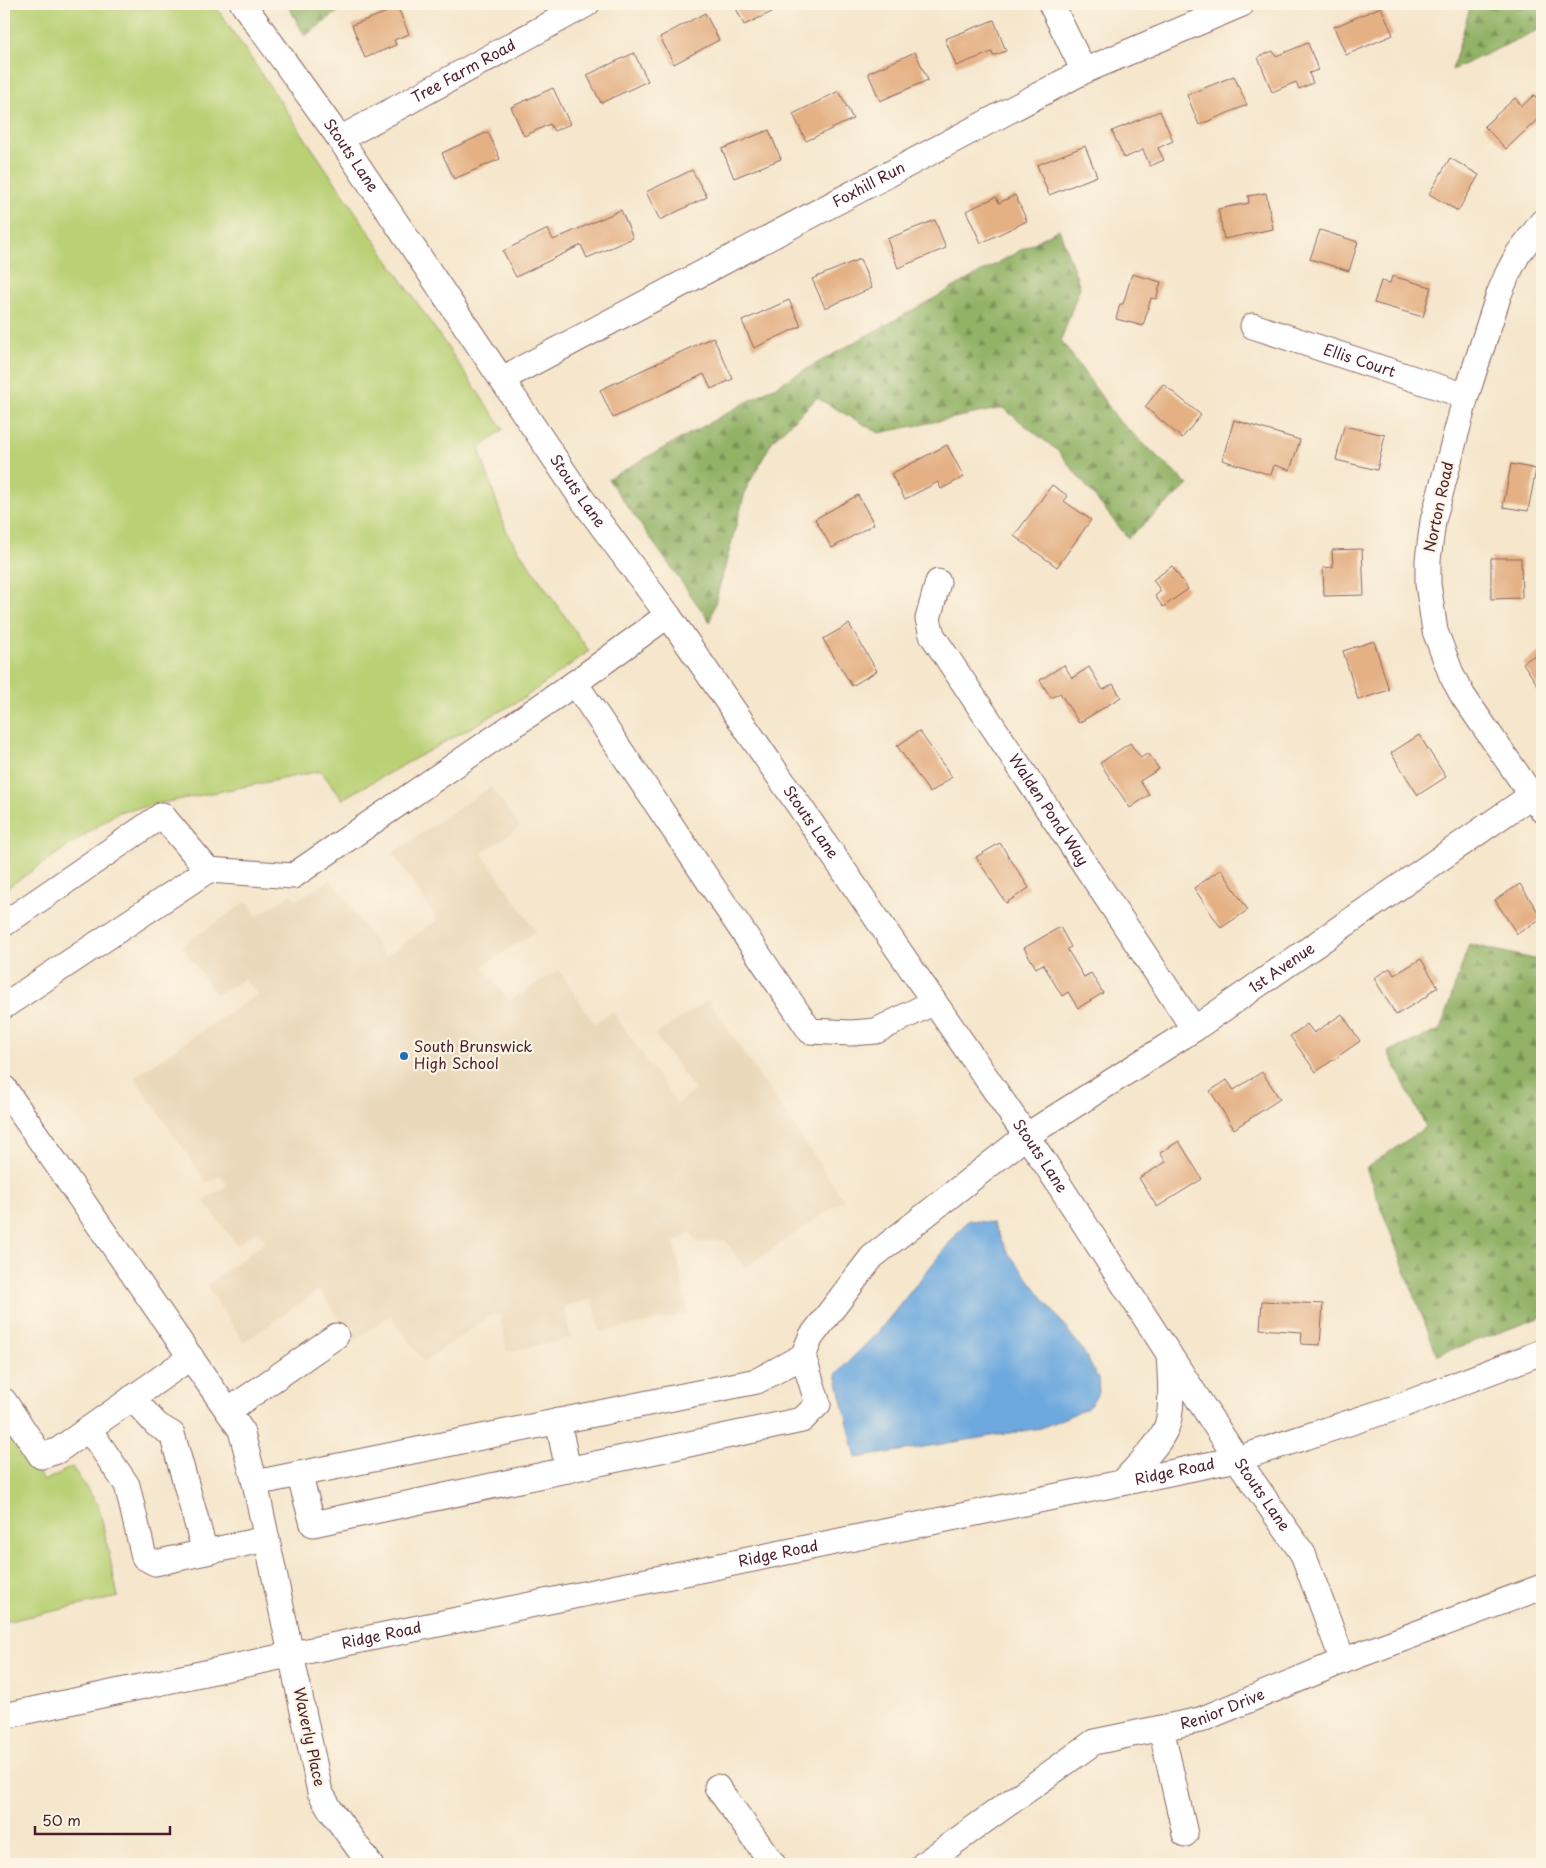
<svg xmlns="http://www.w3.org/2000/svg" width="1546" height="1868" viewBox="0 0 1546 1868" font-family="'Playpen Sans',sans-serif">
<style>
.built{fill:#ead8ba}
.forest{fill:url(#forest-firs);stroke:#6e6848}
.park{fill:#b9d075;stroke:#827850}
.water{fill:#6da9de;stroke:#5c6484}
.building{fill:#e4b084}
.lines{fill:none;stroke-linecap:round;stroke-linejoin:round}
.minor-casing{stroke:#866563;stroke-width:27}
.minor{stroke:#fff;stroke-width:25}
.poi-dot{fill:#1f6fb2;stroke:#fcf5e5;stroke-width:2}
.labels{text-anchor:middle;stroke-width:4.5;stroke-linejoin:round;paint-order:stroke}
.street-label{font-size:15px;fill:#4a1f2b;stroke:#fcf5e5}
.poi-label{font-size:15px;fill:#4a1f2b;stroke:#fcf5e5;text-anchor:start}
</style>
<defs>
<pattern id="forest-firs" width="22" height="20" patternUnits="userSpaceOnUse" patternTransform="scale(1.25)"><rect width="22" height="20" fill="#92b266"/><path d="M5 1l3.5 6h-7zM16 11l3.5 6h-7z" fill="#799054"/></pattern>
</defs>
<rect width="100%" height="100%" fill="#fcf5e5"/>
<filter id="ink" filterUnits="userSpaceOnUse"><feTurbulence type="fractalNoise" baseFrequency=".02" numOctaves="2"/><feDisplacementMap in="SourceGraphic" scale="10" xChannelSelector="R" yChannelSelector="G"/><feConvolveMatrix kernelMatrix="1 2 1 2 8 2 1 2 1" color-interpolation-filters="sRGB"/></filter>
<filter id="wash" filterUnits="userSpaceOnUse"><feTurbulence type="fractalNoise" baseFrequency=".0096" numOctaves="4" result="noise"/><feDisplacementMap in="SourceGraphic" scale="20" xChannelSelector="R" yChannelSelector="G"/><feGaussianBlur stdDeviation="1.12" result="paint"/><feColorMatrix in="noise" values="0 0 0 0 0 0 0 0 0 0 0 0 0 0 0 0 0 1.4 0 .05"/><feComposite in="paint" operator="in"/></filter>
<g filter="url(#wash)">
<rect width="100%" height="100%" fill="#f5e6cc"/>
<path class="built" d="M491 786 520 827 482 853 536 931 483 966 509 1001 559 970 594 1023 613 1012 677 1104 695 1090 655 1035 708 1000 844 1200 745 1268 725 1240 698 1243 690 1233 674 1243 689 1314 601 1332 592 1299 564 1306 571 1338 507 1352 500 1314 491 1315 424 1362 390 1315 355 1341 319 1290 244 1342 206 1285 265 1242 258 1230 237 1245 203 1200 227 1186 221 1175 207 1183 134 1077 257 994 244 979 216 995 182 946 247 901 257 916 291 894 297 900 331 879 385 957 437 920 393 853Z"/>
<path class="forest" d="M287 4H348L305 36Z
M1471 4H1542V28L1452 70Z
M1059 229 1080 287 1061 340 1118 420 1188 485 1128 538 1058 451 1003 408 879 433 817 398 773 440 746 489 710 622 608 479Z
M1469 944 1542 961V1040L1540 1044 1542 1048V1317L1437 1355 1366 1168 1426 1127 1388 1052 1440 1030Z"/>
<path class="park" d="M4 4H214L503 429 479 449 507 533 589 651 524 698 342 799 321 771 118 812 11 885 4 892Z
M4 1423 44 1481 72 1467 99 1506 118 1597 4 1622Z"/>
<path class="water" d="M968 1220 993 1223 1007 1251 1082 1349 1098 1378 1099 1392 1088 1408 1041 1428 856 1458 836 1374 878 1332Z"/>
<g id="blocks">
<path class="building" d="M734 4H789L744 25Z
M1381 7 1393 35 1346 55 1334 27Z
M398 8 409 34 394 40 396 45 365 58 352 25Z
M705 13 719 40 674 64 660 37Z
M994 20 1006 51 993 56 992 52 956 66 945 39Z
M1308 43 1318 70 1309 73 1313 83 1299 89 1296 82 1272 92 1258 57 1273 51 1276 56Z
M915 52 928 80 880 101 868 73Z
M634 53 648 81 601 103 587 75Z
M1234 76 1247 105 1199 125 1187 95Z
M553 88 570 124 554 131 550 124 524 136 511 107Z
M839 91 853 119 806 141 793 114Z
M1534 95 1542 103V115L1506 149 1484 126 1515 98 1522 106Z
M1160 111 1173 141 1158 148 1164 160 1150 166 1143 150 1124 158 1112 131Z
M769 130 781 159 734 178 722 149Z
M488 132 500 159 454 179 442 153Z
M1085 146 1097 176 1049 195 1037 165Z
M1450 158 1479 175 1458 211 1429 194Z
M692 170 707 197 660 220 646 192Z
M1266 193 1273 229 1224 239 1218 209 1249 203 1248 196Z
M1015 195 1027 221 981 243 966 211 996 197 999 203Z
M621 210 633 238 587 258 581 245 516 277 503 251 548 229 553 240Z
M935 220 946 248 898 268 887 239Z
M1320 230 1358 242 1349 271 1310 259Z
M860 259 872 288 825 308 812 279Z
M1132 274 1161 282 1156 299 1151 298 1143 326 1116 319 1120 304H1123Z
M1392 276 1431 287 1423 317 1374 303 1381 281 1390 283Z
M789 300 801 326 754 348 742 321Z
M713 337 733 379 711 389 704 374 613 418 600 390Z
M1163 384 1201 415 1182 438 1145 407Z
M1234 420 1300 440 1290 470 1274 465 1271 475 1222 460Z
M1344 426 1385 435 1377 470 1336 460Z
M947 445 964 477 941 489 938 482 905 499 891 474Z
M1511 464 1536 469 1528 511 1503 507Z
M1052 485 1068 496 1064 501 1091 520 1057 567 1014 536Z
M858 495 874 524 832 548 815 519Z
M1362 549 1364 595 1324 596 1323 568 1333 567 1332 550Z
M1491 558H1521L1522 598 1491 599Z
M1172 566 1188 589 1163 607 1155 596 1161 591 1153 580Z
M849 624 877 671 852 686 823 639Z
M1374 641 1389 690 1358 700 1343 651Z
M1542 650V692L1523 663Z
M1064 665 1072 678 1089 667 1103 690 1113 684 1121 697 1079 723 1060 693 1051 698 1040 680Z
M919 731 952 777 930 793 897 746Z
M1419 735 1446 777 1418 795 1391 753Z
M1130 743 1141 758 1148 753 1159 769 1140 781 1149 795 1130 808 1100 763Z
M1000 843 1029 888 1006 903 976 857Z
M1221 869 1248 910 1221 928 1194 888Z
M1520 884 1542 918 1517 934 1495 900Z
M1060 927 1071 947 1067 949 1084 977 1091 973 1103 993 1078 1008 1068 992 1062 996 1043 964 1036 968 1024 948Z
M1421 959 1438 987 1428 993 1429 995 1396 1015 1374 978 1390 968 1394 975Z
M1342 1014 1360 1041 1316 1072 1290 1036 1307 1024 1314 1033Z
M1262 1072 1280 1099 1234 1129 1210 1091 1227 1080 1234 1090Z
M1179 1141 1202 1179 1157 1207 1139 1178 1166 1162 1160 1153Z
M1262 1301 1323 1304 1320 1345 1301 1344 1302 1332 1260 1329Z"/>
</g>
</g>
<g filter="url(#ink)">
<use href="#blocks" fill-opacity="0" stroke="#866563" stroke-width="1"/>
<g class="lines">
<g class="minor-casing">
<g id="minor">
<path id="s1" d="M243 4 340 139 582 499 668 615 1047 1166 1237 1459 1303 1554 1343 1661"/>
<path d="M1051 4 1084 71"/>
<path id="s2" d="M340 139 587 4"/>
<path d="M1542 222 1518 254 1508 273 1499 294 1466 396 1433 521 1428 560V584L1435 631 1452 676 1463 696 1542 810"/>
<path id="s3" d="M1253 326 1466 396"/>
<path id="s4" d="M502 379 1084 71 1242 4"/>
<path id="s5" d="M938 582 928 619 932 635 1194 1029"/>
<path d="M575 683 810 1031 851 1033 876 1031 934 1002"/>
<path d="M4 924 162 815 208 870"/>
<path d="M4 1006 208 870 293 876 575 683 668 615"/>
<path d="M4 1088 241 1430 255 1483"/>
<path d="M132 1398 157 1425 172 1434 205 1552"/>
<path d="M4 1401 41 1456 57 1451 191 1357"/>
<path d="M228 1411 336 1336"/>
<path d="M558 1421 568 1470"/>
<path d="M86 1430 97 1441 127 1485 144 1557 155 1563 266 1539"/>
<path id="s6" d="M299 1474 313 1524 802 1420 818 1404 803 1356 811 1337 872 1257 1026 1136 1194 1029 1532 795"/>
<path d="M1122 1483C1136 1467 1158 1447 1166 1428 1174 1411 1170 1374 1169 1354"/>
<path id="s7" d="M4 1716 312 1650 1237 1459 1395 1408 1542 1352"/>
<path d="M1161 1728 1185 1834"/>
<path d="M717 1787 773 1864"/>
<path d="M370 1864 330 1809 320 1792 255 1483 757 1381 803 1356"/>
<path id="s8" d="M924 1864 1094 1742 1200 1720 1343 1661 1542 1587"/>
</g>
</g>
<use href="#minor" class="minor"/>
</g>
</g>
<circle class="poi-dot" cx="404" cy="1056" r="5"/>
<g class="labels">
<g class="street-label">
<text dy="5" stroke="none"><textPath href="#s2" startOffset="141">Tree Farm Road</textPath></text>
<text dy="5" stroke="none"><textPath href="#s1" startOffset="186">Stouts Lane</textPath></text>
<text dy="5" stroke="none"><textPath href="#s4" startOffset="415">Foxhill Run</textPath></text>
<text dy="5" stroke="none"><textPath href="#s3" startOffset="112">Ellis Court</textPath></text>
<text dy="5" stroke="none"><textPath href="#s1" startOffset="591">Stouts Lane</textPath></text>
<text transform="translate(1439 507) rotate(-78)" y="5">Norton Road</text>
<text dy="5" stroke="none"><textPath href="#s5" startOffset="265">Walden Pond Way</textPath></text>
<text dy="5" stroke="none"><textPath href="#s1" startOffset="996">Stouts Lane</textPath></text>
<text dy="5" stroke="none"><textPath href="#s6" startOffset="1248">1st Avenue</textPath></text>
<text dy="5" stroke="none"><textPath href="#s1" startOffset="1401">Stouts Lane</textPath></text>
<text dy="5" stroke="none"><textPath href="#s7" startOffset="1196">Ridge Road</textPath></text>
<text dy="5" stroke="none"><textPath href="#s1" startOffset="1806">Stouts Lane</textPath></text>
<text dy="5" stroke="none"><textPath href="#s7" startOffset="791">Ridge Road</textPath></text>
<text dy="5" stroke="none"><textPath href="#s7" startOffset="386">Ridge Road</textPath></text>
<text dy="5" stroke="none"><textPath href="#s8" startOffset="342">Renior Drive</textPath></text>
<text transform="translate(309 1737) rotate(78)" y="5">Waverly Place</text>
</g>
<g class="poi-label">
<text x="414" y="1052">South Brunswick<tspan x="414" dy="17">High School</tspan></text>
</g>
</g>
<rect width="1546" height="1868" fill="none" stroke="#fcf5e5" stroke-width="20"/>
<path d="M35 1826v8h135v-8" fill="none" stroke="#4a1f2b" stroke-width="2.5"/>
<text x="42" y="1826" font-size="15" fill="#4a1f2b" stroke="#fcf5e5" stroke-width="4" paint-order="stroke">50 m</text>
</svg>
